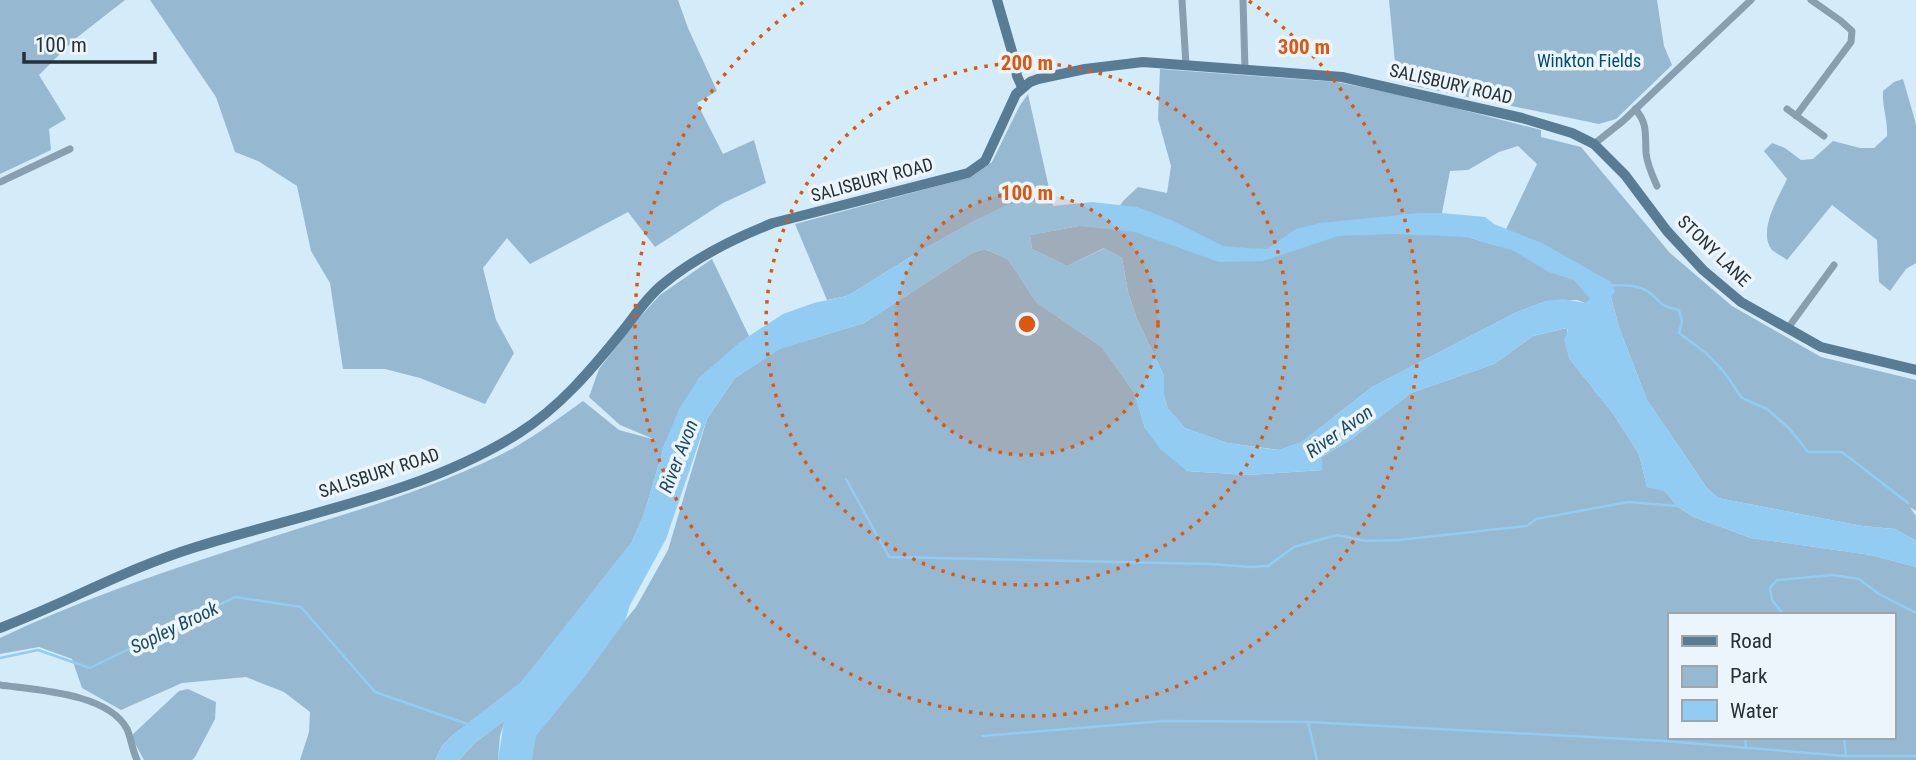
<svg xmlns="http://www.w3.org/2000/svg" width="1916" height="760" viewBox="0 0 1916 760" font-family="'Roboto Condensed',sans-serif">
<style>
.green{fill:#96b9d1;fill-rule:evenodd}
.water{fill:#92ccf3;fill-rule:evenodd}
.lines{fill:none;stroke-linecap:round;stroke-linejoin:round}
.stream{stroke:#92ccf3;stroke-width:2.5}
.street{stroke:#879faf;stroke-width:7}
.secondary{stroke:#577c94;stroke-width:10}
.ring{fill:none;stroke:#de570e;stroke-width:3.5;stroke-dasharray:3.5 7}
.labels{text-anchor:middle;stroke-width:7;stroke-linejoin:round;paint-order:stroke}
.park-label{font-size:18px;fill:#004d71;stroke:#ecf5fc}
.street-label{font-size:18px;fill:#273036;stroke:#ecf5fc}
.water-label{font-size:19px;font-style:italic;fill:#1d4a65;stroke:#ecf5fc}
.centre{fill:#de570e;stroke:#ecf5fc;stroke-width:3.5}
.ring-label{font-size:21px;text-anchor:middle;font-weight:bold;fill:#de570e;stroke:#ecf5fc;stroke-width:7;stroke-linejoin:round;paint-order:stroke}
</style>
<rect width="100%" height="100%" fill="#d4ebfa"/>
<path class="green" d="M0 0H125L75 39 39 75 66 119 49 129 51 150 0 174Z
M150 0H678L688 28 717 91 697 103 723 154 754 140 766 183 723 203 655 247 628 212 530 264 507 238 483 268 496 320 514 353 485 404 420 378 385 369H343L330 283 311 251 297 186 258 161 235 152 216 97Z
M1389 0H1657L1664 46 1672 65 1616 119 1599 124 1410 85 1399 79 1396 73Z
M1160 69 1337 82 1421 99 1541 130V137L1581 147 1670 253 1732 306 1821 357 1916 380V511L1910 507 1916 516V541L1895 529 1862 526 1718 498 1707 488 1647 400 1619 327 1611 297 1585 303 1577 300 1546 301 1515 313 1372 387 1302 442 1279 450 1227 443 1185 428 1168 409 1164 396V376L1137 319 1128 292 1122 258 1104 248 1067 266 1032 249 1030 235 1079 226 1106 227 1123 201 1138 187 1167 193 1171 166 1158 119ZM1518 146 1537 164 1498 246 1468 237 1451 235 1399 215 1442 213 1450 171 1468 170 1499 152Z
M1903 79 1916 124V263L1906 269 1890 291 1879 282 1877 240 1832 205 1787 260C1783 257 1776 253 1772 250 1757 231 1779 197 1787 179L1764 151 1772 143 1785 148 1801 160 1813 159 1833 141 1860 148H1874L1887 136C1888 120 1882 107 1883 91L1894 82Z
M1028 94 1053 206 1026 200 978 219 922 250 847 296 827 300 795 224 971 177 992 162 1019 107Z
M984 249 1008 259 1036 302 1102 347 1135 394 1145 428 1187 471 1248 475 1322 470V457L1353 438 1411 393 1494 364 1533 336 1567 328 1569 358 1614 415 1639 454 1647 487 1664 490 1678 507 1694 517 1751 538 1871 555 1916 567V760H528L527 740 636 607 668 550 707 419 735 378 779 349 864 323 972 253ZM1669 615H1893V737H1669Z
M712 259 749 336 699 378 665 443 644 514 632 542 521 683 454 734 442 746 435 760H300L309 732 310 712 284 692 246 677 182 683 121 710 82 688 72 659 39 647 0 654V638C73 603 151 576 228 551 318 521 412 498 498 456 529 441 555 421 583 401L619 430 656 440 620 425 589 397 599 369 637 320 660 295Z
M188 689 216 702 215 719 195 757 192 760H144L131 736 179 691Z
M505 720 500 736 498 760H459L476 742Z"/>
<path class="water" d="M1026 200 1053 206 1092 202 1137 207 1171 220 1223 246 1247 248 1267 249 1296 229 1320 223 1420 213H1442L1485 217 1494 224 1542 243 1611 282 1615 291 1611 297 1619 327 1647 400 1707 488 1718 498 1862 526 1895 529 1916 541V567L1871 555 1751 538 1694 517 1678 507 1664 491 1647 487 1639 454 1614 415 1569 358 1564 340 1568 330 1566 328 1533 336 1494 364 1411 393 1353 438 1322 457V470L1248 475 1187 471 1160 449 1145 428 1135 394 1102 347 1036 302 1008 259 984 249 972 253 864 323 780 349 735 378 707 419 666 539 630 605 625 621 586 675 536 736 532 760H498L504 721 476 742 459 760H435L442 746 454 734 521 682 632 542 644 514 665 443 679 409 699 378 740 342 783 314 814 303 847 296 922 250 978 219 1004 206ZM1079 226 1135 232 1219 262 1263 261 1338 236 1394 234 1468 237 1514 251 1549 272 1574 280 1590 299 1585 303 1563 299 1546 301 1515 313 1372 387 1302 442 1278 450 1227 443 1185 428 1168 409 1164 396V376L1137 319 1128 292 1122 258 1105 248 1067 266 1032 249 1030 235Z"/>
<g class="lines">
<path class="stream" d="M1610 285C1623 286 1640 284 1650 293 1665 305 1657 305 1679 310L1682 322 1679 333 1706 353 1724 372 1742 398 1767 409 1789 428 1808 452H1842L1908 503
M846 479 889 557 1211 564 1250 567 1268 566 1294 547 1337 535 1366 541 1399 540 1527 526 1536 519 1628 502 1678 506
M1784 615 1772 600 1770 588 1777 580 1833 575 1859 579 1879 594 1916 613
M0 658 38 650 90 668 235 597 301 607 375 692 470 725
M1308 722 1317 760
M982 736 1164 721 1308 722 1664 741 1846 756H1916
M1745 737 1746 748
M1844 737 1846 755"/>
<path class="street" d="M1182 0 1186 65
M1243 0 1245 69
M1635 109C1648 123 1645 135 1646 153 1647 164 1652 175 1657 186
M1787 109 1824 136
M1796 116 1851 42 1852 31 1841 21 1811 0
M1594 144 1623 121 1751 0
M0 182 70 149
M1788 328 1834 265
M0 685C36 690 108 693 127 729 131 738 132 749 137 760"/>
<path class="secondary" d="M997 0 1013 55 1017 76 1022 87
M0 628C66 603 128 568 196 547 302 514 425 493 519 433 560 407 591 370 621 333 634 317 646 298 662 285 694 258 735 238 773 223L968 173 985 161 1016 94 1030 82 1038 79 1085 69 1143 62 1342 77 1522 118 1572 133 1594 144 1625 175 1667 231 1703 270 1741 302 1821 347 1916 370"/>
</g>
<circle cx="1027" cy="324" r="131" fill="#de570e" fill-opacity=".12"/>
<g class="ring">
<circle cx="1027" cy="324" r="131"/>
<circle cx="1027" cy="324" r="261"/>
<path d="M1249 1A392 392 0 1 1 805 1"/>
</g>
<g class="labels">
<g class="park-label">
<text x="1589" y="67">Winkton Fields</text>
</g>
<g class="street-label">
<text transform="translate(1451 84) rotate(13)" y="6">SALISBURY ROAD</text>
<text transform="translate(872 180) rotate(-15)" y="6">SALISBURY ROAD</text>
<text transform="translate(1714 251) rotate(44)" y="6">STONY LANE</text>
<text transform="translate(379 473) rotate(-18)" y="6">SALISBURY ROAD</text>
</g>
<g class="water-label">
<text transform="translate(1339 431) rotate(-35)" y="7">River Avon</text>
<text transform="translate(678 456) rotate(-69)" y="7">River Avon</text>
<text transform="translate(174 627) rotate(-26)" y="7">Sopley Brook</text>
</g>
</g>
<circle cx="1027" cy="324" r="10" class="centre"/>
<g class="ring-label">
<text x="1304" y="54">300 m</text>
<text x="1027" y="70">200 m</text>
<text x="1027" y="200">100 m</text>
</g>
<rect x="1668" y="613" width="228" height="126" fill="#ecf5fc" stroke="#9da6ad" stroke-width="2"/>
<rect x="1682" y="636" width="35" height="10" fill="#577c94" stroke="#9da6ad" stroke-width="2"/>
<text x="1730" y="648" font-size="21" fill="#273036">Road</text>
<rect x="1682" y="666" width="35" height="21" fill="#96b9d1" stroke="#9da6ad" stroke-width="2"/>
<text x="1730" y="683" font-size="21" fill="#273036">Park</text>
<rect x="1682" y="700" width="35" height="21" fill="#92ccf3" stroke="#9da6ad" stroke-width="2"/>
<text x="1730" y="718" font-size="21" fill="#273036">Water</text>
<path d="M24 52v10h131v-10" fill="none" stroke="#273036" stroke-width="3.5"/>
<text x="35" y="52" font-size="21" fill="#273036" stroke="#ecf5fc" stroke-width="5" paint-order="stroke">100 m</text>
</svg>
